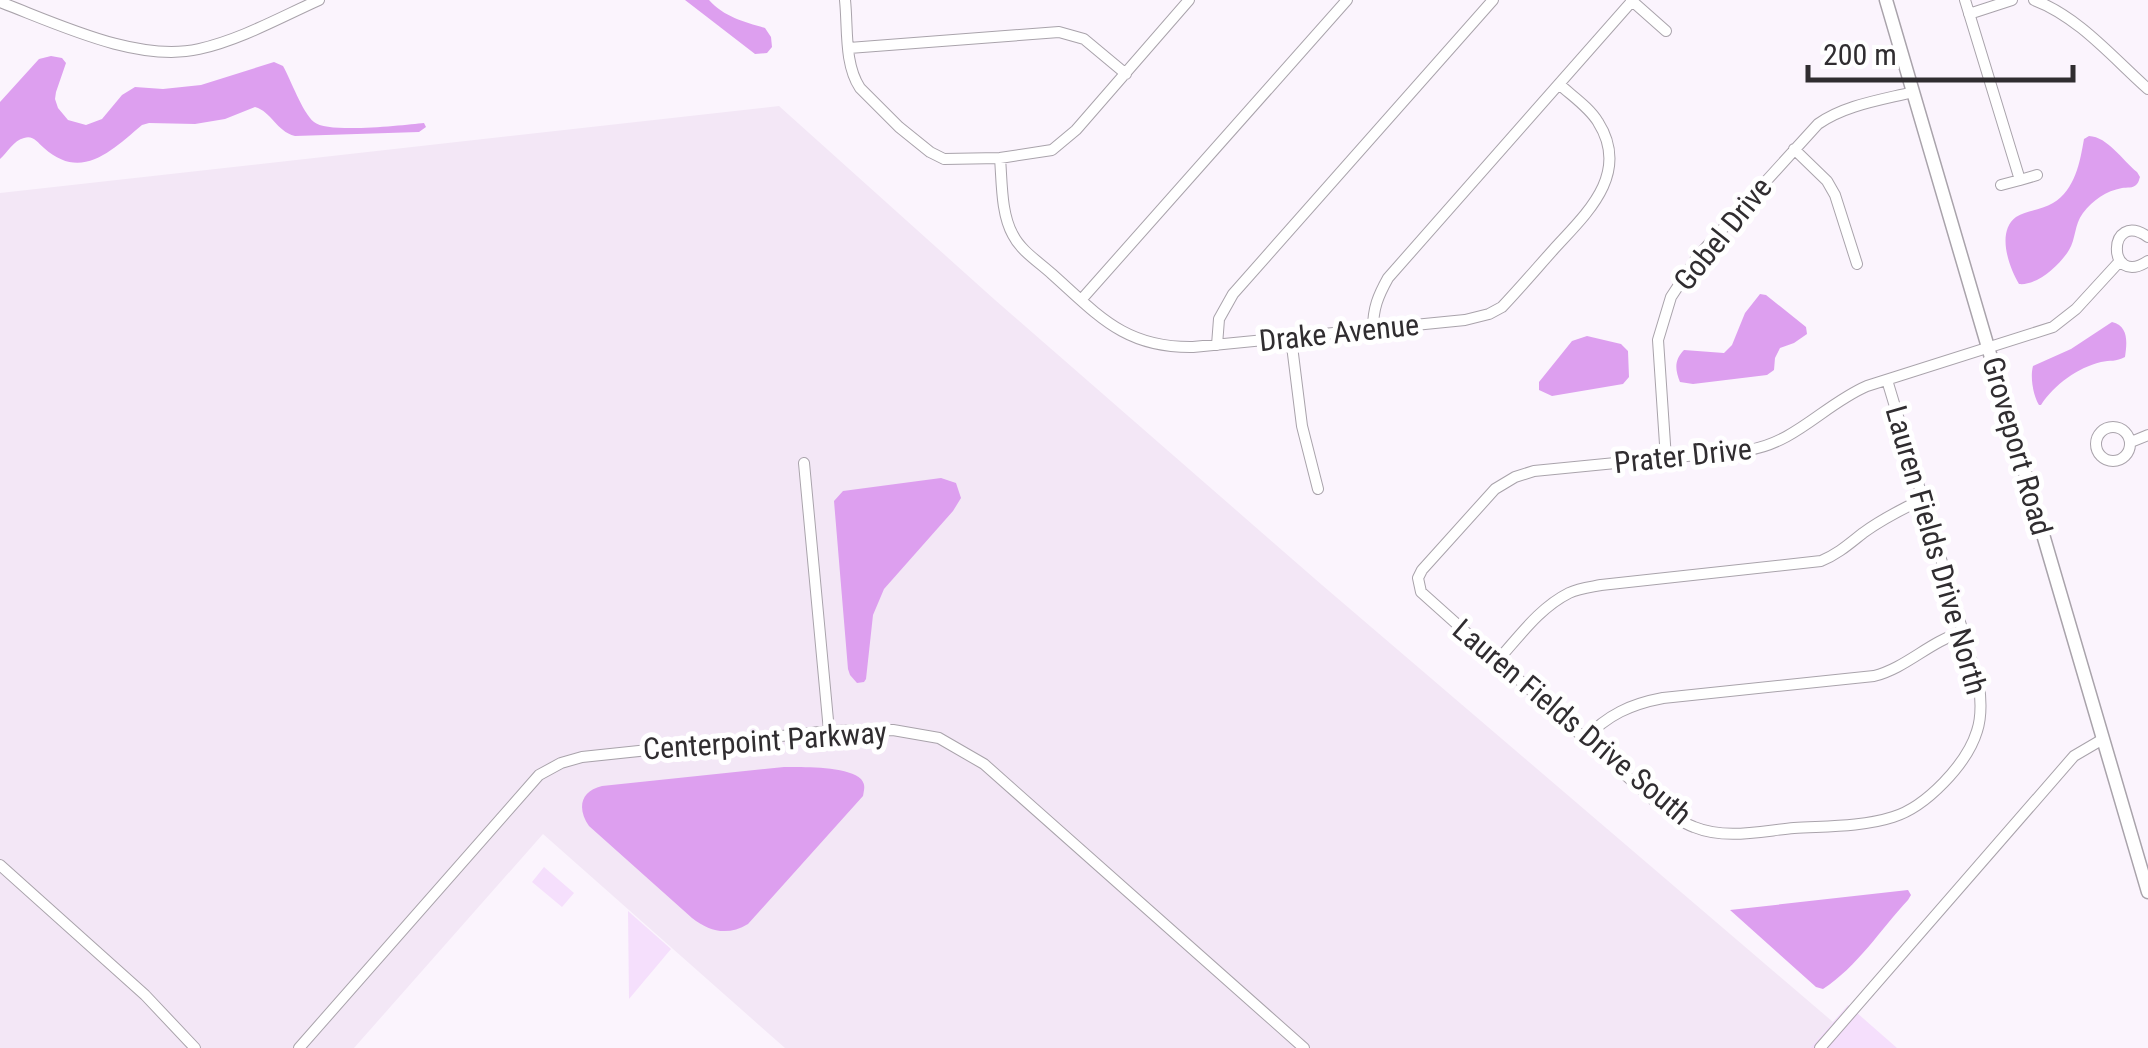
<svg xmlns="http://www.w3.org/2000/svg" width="2148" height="1048" viewBox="0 0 2148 1048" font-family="'Roboto Condensed',sans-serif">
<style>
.built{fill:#f3e7f6}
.green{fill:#f5dffc}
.water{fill:#dd9fef}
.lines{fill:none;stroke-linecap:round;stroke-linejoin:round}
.minor-casing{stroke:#a9a3ab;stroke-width:12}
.major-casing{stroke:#a9a3ab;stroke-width:15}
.minor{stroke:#fff;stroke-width:10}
.major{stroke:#fff;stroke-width:12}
.labels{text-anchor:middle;stroke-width:10;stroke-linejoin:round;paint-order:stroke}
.street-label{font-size:30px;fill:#302d30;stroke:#fff}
</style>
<rect width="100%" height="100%" fill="#fbf4fd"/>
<path class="built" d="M779 106 995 300 1322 585 1833 1022 1810 1048H785L543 834 354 1048H0V193Z"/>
<path class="green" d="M544 867 574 893 562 907 532 882Z
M628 911 671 949 629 999Z
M1848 1005 1897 1048H1810Z"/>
<path class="water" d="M685 0H709C724 17 745 22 765 28L771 37 772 47 767 53 755 54Z
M51 56 62 58 66 63 56 92 55 99 58 108 68 120 86 125 102 119 122 95 135 87 163 89 201 85 274 62 283 66C291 80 302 112 314 122 328 134 404 125 424 123L426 127 419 132 295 136C276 131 272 112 255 107L225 119 195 124 149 123 142 125C112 150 82 182 44 148 37 142 33 135 24 138 14 140 7 153 0 159V102L39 59Z
M2089 136C2108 137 2122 160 2137 172L2140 177C2139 179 2139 182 2137 184 2133 189 2127 187 2122 188 2106 191 2093 200 2083 213 2074 225 2076 239 2069 250 2060 265 2037 286 2019 284 2009 267 1996 232 2016 217 2027 210 2042 210 2053 203 2075 190 2080 162 2084 139Z
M1760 294 1766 295 1806 327 1807 334 1794 343 1780 348 1775 358 1774 370 1767 375 1693 384 1680 382C1675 370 1674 360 1684 350L1724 353 1732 345 1745 313Z
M2112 322C2129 326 2127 343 2125 357 2116 362 2110 360 2101 362 2077 368 2055 384 2041 405H2039C2033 395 2030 377 2033 366L2071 349Z
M1587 336 1621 344 1628 351 1629 377 1623 384 1552 396 1539 390V382L1572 341Z
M941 478 956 483 961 498 953 511 884 589 873 615 866 679 864 682 857 683 850 675 848 669 834 501 843 491Z
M784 767C802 767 848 766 861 779 866 785 864 789 863 796L748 924C728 936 710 932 692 918L589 826C577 809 580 791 602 786Z
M1908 890 1911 895 1908 900C1881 929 1857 967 1823 989L1816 987 1730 910Z"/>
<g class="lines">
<g class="minor-casing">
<path id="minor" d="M845 0C848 28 844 64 860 88L899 127 930 152 944 159 1000 158 1052 150 1076 130 1189 0
M1631 0 1666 31
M1965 0 2020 180 2037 175
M2034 0C2079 17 2113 58 2148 89
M0 2C58 24 138 63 199 49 240 40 281 17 319 0
M1969 14 2012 0
M849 48 1059 32 1084 39 1126 74
M1794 149 1827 181 1835 195 1857 264
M1000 158C1002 182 1001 214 1013 235 1021 251 1039 262 1052 274 1099 316 1125 348 1193 347L1465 320 1489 314 1502 307C1520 288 1537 268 1554 249 1586 214 1631 174 1598 122 1589 107 1572 96 1559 84
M2001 185 2020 180
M2148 237C2107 208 2106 289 2148 261
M1081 300 1347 0
M1373 329C1373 308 1378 296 1388 278L1633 0
M1291 338 1302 426 1318 489
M1217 345 1219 319 1233 294 1493 0
M1887 380 1979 685C1981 700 1982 716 1977 731 1967 764 1926 807 1893 817 1862 827 1826 826 1794 828 1761 831 1726 840 1694 827 1677 821 1664 808 1650 797L1421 592 1418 578 1422 570 1495 489 1515 477 1534 471 1748 450C1795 443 1825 404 1867 386L2053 327 2076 309 2120 261
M2096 444a17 17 0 1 1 34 0a17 17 0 1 1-34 0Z
M2131 442 2148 435
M1666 459 1658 340 1671 297 1698 256 1818 124C1845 105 1881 100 1913 92
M804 463 829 731
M1497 661C1519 637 1539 608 1569 593 1579 588 1591 587 1601 585L1821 561C1838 554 1849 544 1863 533 1882 519 1902 509 1923 499
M1585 739C1607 715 1631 704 1663 698L1874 676C1906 668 1929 642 1962 632
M0 865 145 995 195 1048
M299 1048 539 775 561 763 582 757 829 731 893 730 939 738 984 764 1304 1048
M1820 1048 2074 756 2103 739"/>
</g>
<g class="major-casing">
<path id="major" d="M1886 0 2148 892"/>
</g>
<use href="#minor" class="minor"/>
<use href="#major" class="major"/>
</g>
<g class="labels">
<g class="street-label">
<text transform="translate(1723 234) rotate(-51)" y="10">Gobel Drive</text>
<text transform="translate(1339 333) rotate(-6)" y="10">Drake Avenue</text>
<text transform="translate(2017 446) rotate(74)" y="10">Groveport Road</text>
<text transform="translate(1683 456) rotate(-6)" y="10">Prater Drive</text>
<text transform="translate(1936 550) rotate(74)" y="10">Lauren Fields Drive North</text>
<text transform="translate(1572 722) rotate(40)" y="10">Lauren Fields Drive South</text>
<text transform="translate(765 741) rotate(-4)" y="10">Centerpoint Parkway</text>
</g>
</g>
<path d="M1808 65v15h265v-15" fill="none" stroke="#302d30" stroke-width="5"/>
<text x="1823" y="65" font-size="30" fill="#302d30" stroke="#ffffff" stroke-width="8" paint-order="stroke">200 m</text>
</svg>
